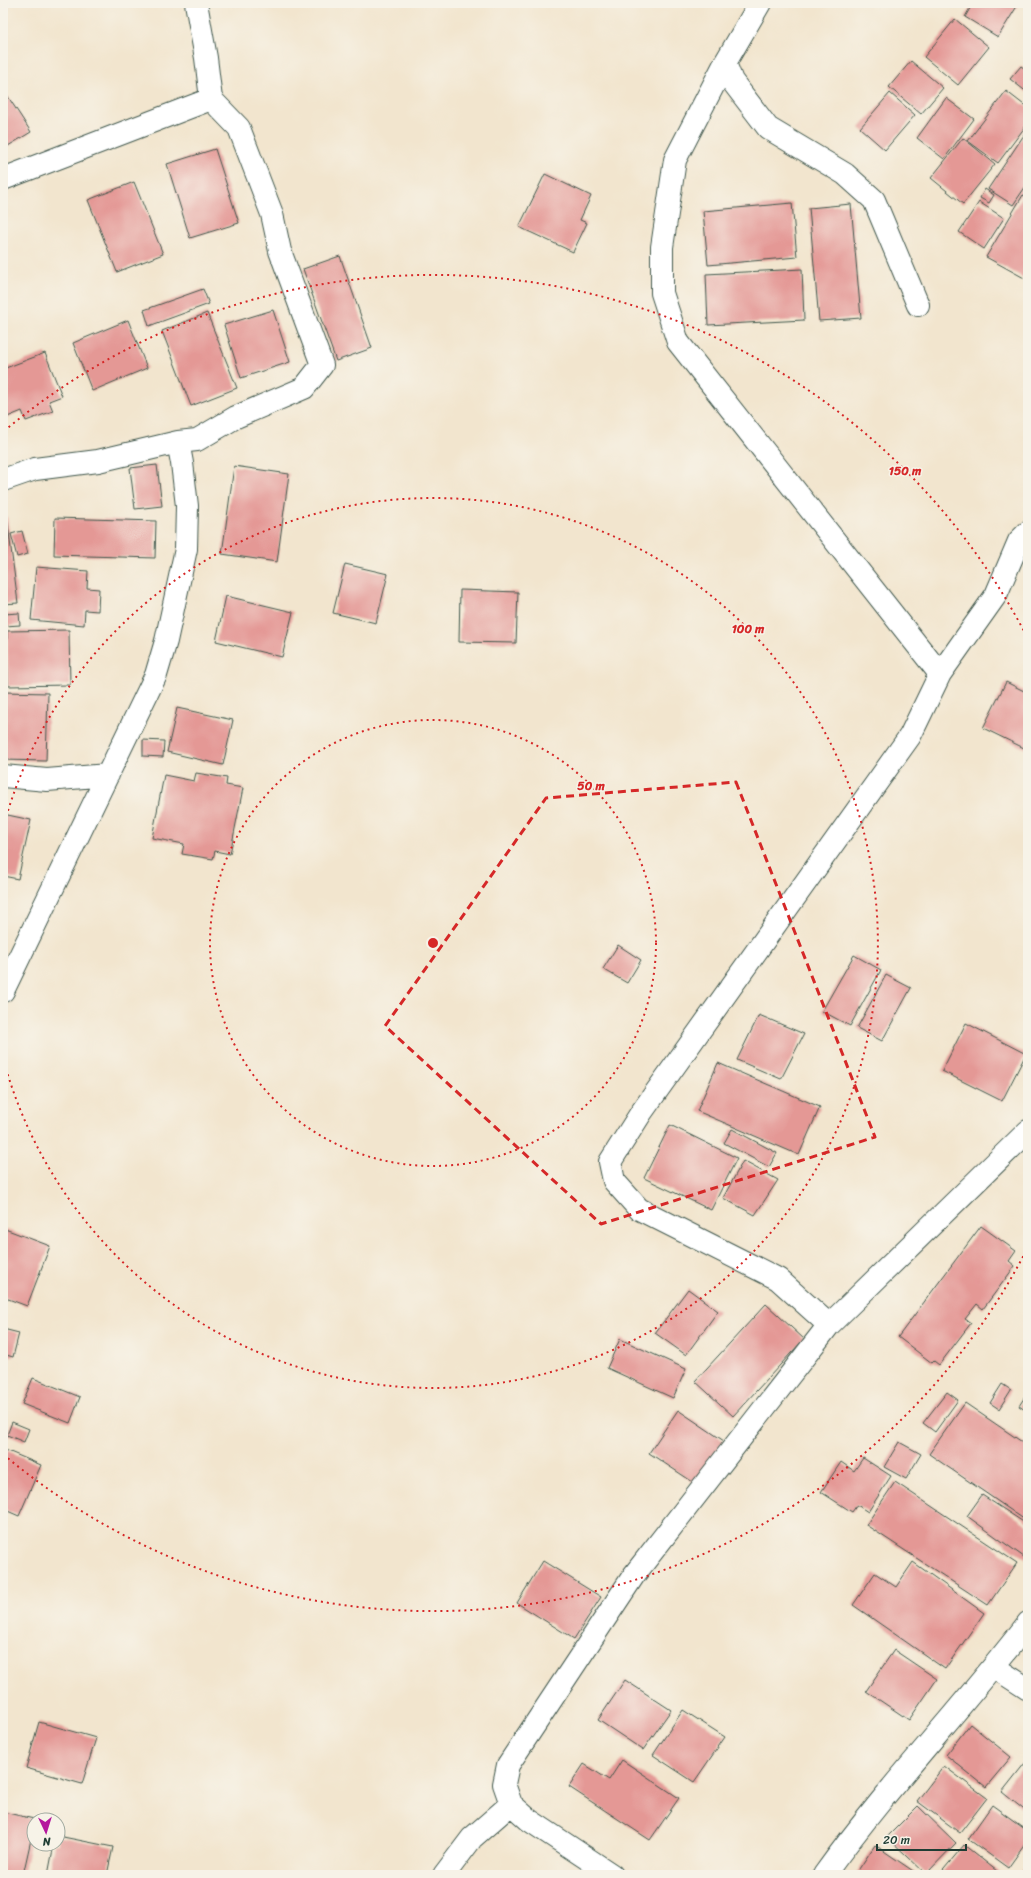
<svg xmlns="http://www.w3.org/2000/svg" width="1031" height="1878" viewBox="0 0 1031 1878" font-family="Sriracha,sans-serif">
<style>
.building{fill:#e49895}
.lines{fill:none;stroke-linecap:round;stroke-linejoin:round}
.street-casing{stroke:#3f564b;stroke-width:24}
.street{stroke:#fff;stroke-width:22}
.marked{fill:none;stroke:#d62828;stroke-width:3;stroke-dasharray:8 5;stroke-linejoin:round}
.ring{fill:none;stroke:#d62828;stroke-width:2;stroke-dasharray:2 4}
.centre{fill:#d62828;stroke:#f7f3e8;stroke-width:2}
.ring-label{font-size:12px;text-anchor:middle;font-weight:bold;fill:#d62828;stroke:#f7f3e8;stroke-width:3;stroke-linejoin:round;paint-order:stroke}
</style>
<rect width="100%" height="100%" fill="#f7f3e8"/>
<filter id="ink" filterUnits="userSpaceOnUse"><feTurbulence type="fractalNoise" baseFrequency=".025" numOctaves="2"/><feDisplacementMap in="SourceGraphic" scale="8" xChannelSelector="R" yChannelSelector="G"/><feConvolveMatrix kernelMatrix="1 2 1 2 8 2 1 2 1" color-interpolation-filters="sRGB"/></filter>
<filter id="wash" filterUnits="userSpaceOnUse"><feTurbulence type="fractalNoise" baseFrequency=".012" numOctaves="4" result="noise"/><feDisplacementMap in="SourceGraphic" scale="16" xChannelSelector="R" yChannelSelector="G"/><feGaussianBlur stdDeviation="0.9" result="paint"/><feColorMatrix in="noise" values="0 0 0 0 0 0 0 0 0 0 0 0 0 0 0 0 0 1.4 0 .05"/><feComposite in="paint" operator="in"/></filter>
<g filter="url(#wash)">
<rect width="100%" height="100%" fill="#f2e5ce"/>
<g id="blocks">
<path class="building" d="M973 3H1019L998 37 965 17Z
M955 19 989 47 958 85 924 57Z
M911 61 943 88 921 114 889 87Z
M1021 66 1028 71V93L1010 79Z
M3 89 31 132 3 149Z
M1006 91 1028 108V123L998 163 968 141Z
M890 93 915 115 885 150 860 128Z
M946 98 974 119 944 159 917 138Z
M1024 135 1028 138V183L1013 205 988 189Z
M963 138 995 164 963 204 931 178Z
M215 149 239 223 190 238 167 164Z
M545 174 591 196 580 220 587 223 573 252 519 227Z
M134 182 163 254 117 272 88 200Z
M985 189 994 195 989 203 980 198Z
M1023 195 1028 198V276L1026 279 986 257Z
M979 202 1004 218 984 249 959 232Z
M792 203 797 257 708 265 703 211Z
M851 204 861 318 819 321 809 208Z
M340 256 372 348 336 361 303 269Z
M802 269 804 320 708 325 706 274Z
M203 289 209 304 149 326 144 310Z
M273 310 290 362 241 378 224 325Z
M207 313 237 388 191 406 162 331Z
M128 320 147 368 92 391 73 343Z
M45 353 62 396 49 401 53 411 26 421 22 411 5 418 3 412V369Z
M157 465 162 506 135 509 130 468Z
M234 466 289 474 277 562 222 554Z
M3 517H7L18 603 3 604Z
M55 518 156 521 155 558 54 555Z
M22 531 28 554 17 557 11 534Z
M345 564 388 574 376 623 333 613Z
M36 567 88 571 87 588 99 589 98 611 85 610 84 625 31 620Z
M460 590 518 592 516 643 459 642Z
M226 596 293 612 282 657 216 641Z
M19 613 20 625 5 626 4 614Z
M69 630 70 685 8 686 7 631Z
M1006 682 1028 693V750L983 728Z
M3 692 48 693 46 761 3 760Z
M177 708 233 720 223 765 167 752Z
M143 740 164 741 163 757 143 756Z
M196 773 227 778 226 785 243 788 230 854 215 851 213 859 182 854 184 844 152 838 164 775 194 781Z
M3 814 31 820 18 879 3 876Z
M618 945 641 960 627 983 603 969Z
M854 955 881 970 850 1026 822 1011Z
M886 975 911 988 882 1041 857 1028Z
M759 1015 804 1034 781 1079 737 1060Z
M966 1023 1026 1054 1002 1101 942 1071Z
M718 1063 820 1107 799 1155 697 1111Z
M670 1125 737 1158 711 1210 644 1178Z
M732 1129 777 1153 769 1167 724 1143Z
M743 1161 778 1180 755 1215 723 1198Z
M981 1226 1016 1251 1009 1261 1015 1266 983 1309 977 1304 965 1319 971 1323 939 1365 934 1361 932 1363 898 1337Z
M5 1229 50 1246 27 1306 3 1297V1233Z
M688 1289 718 1311 686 1355 655 1333Z
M766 1304 804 1339 733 1416 695 1381Z
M3 1329 19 1333 13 1357 3 1354Z
M620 1339 686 1369 673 1398 607 1368Z
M33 1378 80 1397 70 1423 22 1404Z
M1002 1384 1011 1390 999 1409 990 1403Z
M947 1392 958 1400 935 1432 923 1423Z
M1028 1392V1412L1019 1406Z
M965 1403 1028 1446V1522L929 1454Z
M678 1410 724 1441 696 1484 649 1453Z
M12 1422 29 1429 24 1442 7 1435Z
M899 1442 921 1454 906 1479 884 1467Z
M3 1449 41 1465 19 1516 3 1509Z
M863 1458 891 1476 868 1512 857 1505 852 1512 821 1492 841 1462 854 1471Z
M895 1482 1017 1563 988 1605 866 1525Z
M982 1495 1028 1525V1560L967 1516Z
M543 1561 601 1597 574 1639 517 1603Z
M913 1562 984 1613 945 1669 853 1605 875 1573 896 1587Z
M894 1650 937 1679 909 1720 866 1691Z
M625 1680 671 1710 643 1750 598 1720Z
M683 1710 725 1737 694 1782 653 1755Z
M39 1722 96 1738 82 1784 26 1768Z
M970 1724 1011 1757 986 1787 946 1755Z
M622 1760 679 1798 650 1840 569 1787 584 1764 609 1780Z
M1025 1763 1028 1766V1813L1002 1792Z
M944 1766 987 1798 960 1833 917 1801Z
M992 1805 1028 1831V1840L1008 1868 968 1839Z
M918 1806 956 1843 926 1874 887 1837Z
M3 1812 34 1819V1826L23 1875H3Z
M58 1836 113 1847 107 1875H48L54 1844H58Z
M875 1845 919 1875H855Z
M964 1845 1002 1875H939Z
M1028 1863V1875H1019Z"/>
</g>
</g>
<g filter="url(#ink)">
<use href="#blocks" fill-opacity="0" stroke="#3f564b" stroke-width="1"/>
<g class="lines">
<g class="street-casing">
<path id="street" d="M760 3 725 63 732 81 768 128 845 174 874 200 918 305
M725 63 675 160 662 247V293L678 342 940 674
M3 179 211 99
M3 480 35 469 98 461 178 442
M3 776 47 780 108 775
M3 991 156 675 166 641 186 549 187 506 182 463 178 442 197 440 236 417 304 388 322 365 280 251 272 214 239 128 211 99 206 58 196 3
M829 1325 778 1279 639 1209 614 1181 610 1162 641 1113 910 736 940 674 996 595 1019 541 1028 532
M994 1667 1028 1689
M444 1875 472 1838 511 1804
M612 1875 529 1820 511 1804 504 1784 508 1765 634 1575 829 1325 1028 1131
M824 1875C887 1787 962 1709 1028 1623"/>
</g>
<use href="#street" class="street"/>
</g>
</g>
<path class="marked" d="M736 782 875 1137 601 1224 385 1026 546 798Z"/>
<g class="ring">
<circle cx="433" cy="943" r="223"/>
<path d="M3 828A445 445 0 1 1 3 1058"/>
<path d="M1026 1251A668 668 0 0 1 4 1455M4 431A668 668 0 0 1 1026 635"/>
</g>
<circle cx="433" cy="943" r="6" class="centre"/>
<g class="ring-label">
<text x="905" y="475">150 m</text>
<text x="748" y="633">100 m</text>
<text x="591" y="790">50 m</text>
</g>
<rect width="1031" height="1878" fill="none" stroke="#f7f3e8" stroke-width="16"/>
<g transform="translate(46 1832) rotate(176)"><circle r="19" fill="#f7f3e8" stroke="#a1aaa0"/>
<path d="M0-3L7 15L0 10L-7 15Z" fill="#b5179e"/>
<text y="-6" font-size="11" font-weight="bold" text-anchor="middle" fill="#1f3d34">N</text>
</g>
<path d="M877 1844v6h89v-6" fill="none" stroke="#1f3d34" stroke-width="2"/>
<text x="883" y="1844" font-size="12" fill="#1f3d34" stroke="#f7f3e8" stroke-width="3" paint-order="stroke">20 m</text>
</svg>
